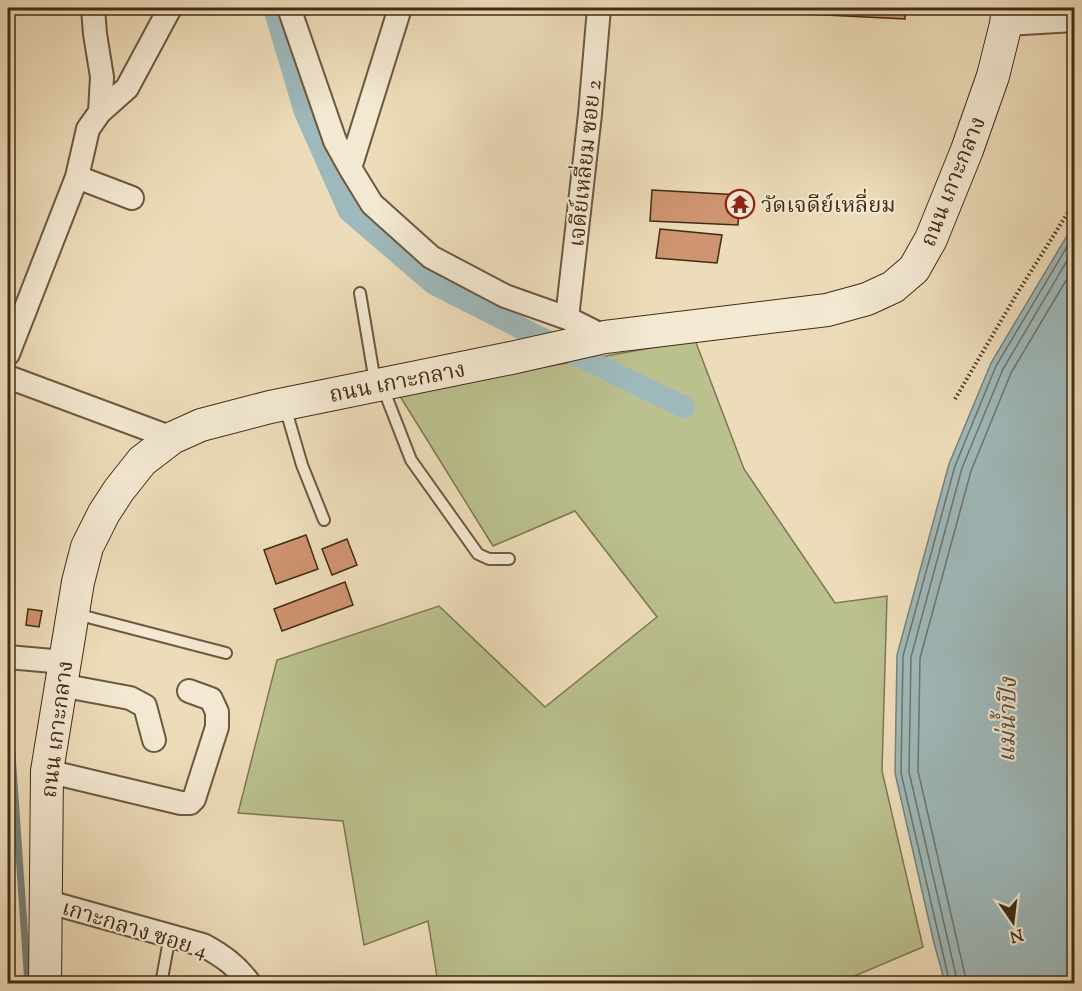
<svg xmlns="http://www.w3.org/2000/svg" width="1082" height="991" viewBox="0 0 1082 991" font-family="'Sorts Mill Goudy','Noto Serif Thai',serif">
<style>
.green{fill:#bac08e;stroke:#7e7652;stroke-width:1.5}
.water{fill:#9eb9bb;stroke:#798179;stroke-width:1.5}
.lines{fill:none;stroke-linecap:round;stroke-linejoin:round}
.shore{stroke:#707369;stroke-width:1.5}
.stream{stroke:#798179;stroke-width:7}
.canal{stroke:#9eb9bb;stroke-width:22}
.building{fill:#cf9470;stroke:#412d17;stroke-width:1.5}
.lane-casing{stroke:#6c5940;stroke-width:14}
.street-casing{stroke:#6c5940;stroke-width:26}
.secondary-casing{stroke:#412d17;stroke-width:34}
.path{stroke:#412d17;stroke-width:4;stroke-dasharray:1.5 3;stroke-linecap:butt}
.lane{stroke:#f3e8d2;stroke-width:10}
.street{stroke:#f3e8d2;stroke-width:22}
.secondary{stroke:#f3e8d2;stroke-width:32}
.labels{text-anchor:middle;stroke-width:4.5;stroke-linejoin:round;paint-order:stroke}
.street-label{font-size:22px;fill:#412d17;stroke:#f3e8d2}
.poi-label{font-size:22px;fill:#412d17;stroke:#f3e8d2;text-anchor:start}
.water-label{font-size:24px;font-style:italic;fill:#585040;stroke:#f3e8d2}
</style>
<rect width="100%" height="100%" fill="#eddcb9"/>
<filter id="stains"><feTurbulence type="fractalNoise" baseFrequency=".00333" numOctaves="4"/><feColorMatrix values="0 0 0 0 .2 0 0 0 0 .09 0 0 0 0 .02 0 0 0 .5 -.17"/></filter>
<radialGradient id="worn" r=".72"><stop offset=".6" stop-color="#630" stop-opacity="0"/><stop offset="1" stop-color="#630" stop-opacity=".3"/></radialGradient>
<path class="green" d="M695 340 744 469 835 603 887 596 882 771 923 947 838 983H438L428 921 364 945 343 821 238 813 277 660 439 606 545 707 657 617 575 511 493 546 398 393Z"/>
<path class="water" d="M1074 224V983H945L934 943 895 773 897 655 949 464 991 363Z"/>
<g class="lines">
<path class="shore" d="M950 984 901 773 903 656 955 466 996 366 1074 235
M958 984 909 772 911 657 962 468 1003 369 1074 249
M967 984 918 771 920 658 971 471 1011 373 1074 267"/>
<path class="stream" d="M8 711 10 725 28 984"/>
<path class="canal" d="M274 8 305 112 349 211 434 284 531 333 684 407"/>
</g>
<path class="building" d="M765 8H905V19L765 12Z
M652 190 740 195 738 225 650 221Z
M660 229 722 235 717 263 656 258Z
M306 535 318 569 276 584 264 550Z
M347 539 357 565 332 575 322 549Z
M345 582 353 605 282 631 274 609Z
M28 609 42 611 39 627 26 625Z"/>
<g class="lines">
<g class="lane-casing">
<path id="lane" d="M360 293 375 382
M383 388 411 460 478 554 489 559H509
M285 407 302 465 324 520
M76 614 226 653
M161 984 170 935"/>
</g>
<g class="street-casing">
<path id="street" d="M93 8 95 34 102 77 100 112
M289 8 335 141 350 168 372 204 431 257 505 296 567 318 605 337
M1006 24 1074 20
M350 168 400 8
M77 177 132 198
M567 318 590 114 599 8
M8 354 77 177 88 129 100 112 127 88 170 8
M8 377 172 438
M8 657 64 662
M60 685 130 698 145 706 154 740
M47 771 181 803H190L194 799 217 727V712L211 699 189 691
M45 901 203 945C223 956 236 965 250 984"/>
</g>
<g class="secondary-casing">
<path id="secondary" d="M45 984 47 771 78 582 87 547 104 513 119 490 142 461 172 438 201 425 270 407 511 358 605 337 827 310 867 299 893 287 914 269 931 239 967 150 993 76 1006 24 1008 8"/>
</g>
<path class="path" d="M955 399 1018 292 1074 203"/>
<use href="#lane" class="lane"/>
<use href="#street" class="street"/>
<use href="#secondary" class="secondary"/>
</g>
<defs>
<g id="temple-ring" transform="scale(1.5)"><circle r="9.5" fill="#f3e8d2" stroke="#8f2418" stroke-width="1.5"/><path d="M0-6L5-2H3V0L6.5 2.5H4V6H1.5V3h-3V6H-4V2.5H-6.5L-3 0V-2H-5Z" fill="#8f2418"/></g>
</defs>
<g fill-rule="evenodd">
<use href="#temple-ring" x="740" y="204"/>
</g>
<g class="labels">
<g class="street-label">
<text transform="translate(584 163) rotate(-84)" y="8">เจดีย์เหลี่ยม ซอย 2</text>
<text transform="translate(952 181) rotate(-68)" y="8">ถนน เกาะกลาง</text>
<text transform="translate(397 381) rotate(-11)" y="8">ถนน เกาะกลาง</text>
<text transform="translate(56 729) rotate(-83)" y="8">ถนน เกาะกลาง</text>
<text transform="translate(135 928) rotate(17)" y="8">เกาะกลาง ซอย 4</text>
</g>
<g class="poi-label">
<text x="761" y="212">วัดเจดีย์เหลี่ยม</text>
</g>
<g class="water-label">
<text transform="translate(1007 720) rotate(-89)" y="8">แม่น้ำปิง</text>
</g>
</g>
<rect width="1082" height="991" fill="none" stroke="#eddcb9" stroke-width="30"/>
<rect x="9" y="9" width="1064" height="973" fill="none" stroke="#412d17" stroke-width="3"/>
<rect x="15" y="15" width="1052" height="961" fill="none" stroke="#412d17" stroke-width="1.5"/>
<g transform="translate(1013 922) rotate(166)" stroke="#f3e8d2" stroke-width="4.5" paint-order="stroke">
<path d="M0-4.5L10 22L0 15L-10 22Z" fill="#412d17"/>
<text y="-9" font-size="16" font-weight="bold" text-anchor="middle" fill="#412d17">N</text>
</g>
<rect width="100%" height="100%" filter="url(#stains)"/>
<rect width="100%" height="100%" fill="url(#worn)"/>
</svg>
